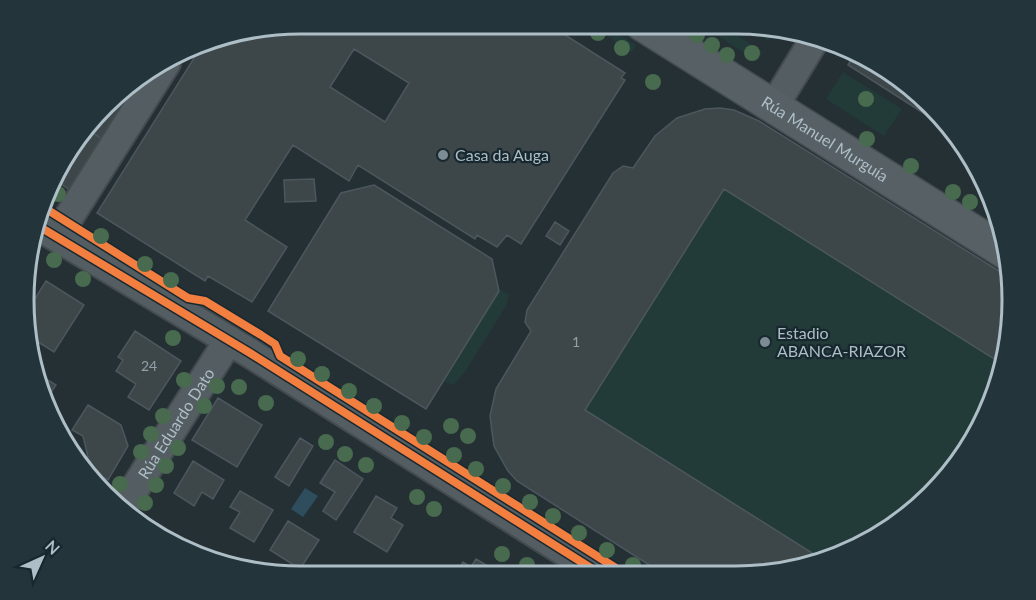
<svg xmlns="http://www.w3.org/2000/svg" width="1036" height="600" viewBox="0 0 1036 600" font-family="Lato,sans-serif">
<style>
.green{fill:#223a38}
.water{fill:#2e4e5e}
.building{fill:#3d474a;stroke:#4c575d;stroke-width:1.5;fill-rule:evenodd}
.lines{fill:none;stroke-linecap:round;stroke-linejoin:round}
.minor-casing{stroke:#434b4f;stroke-width:32}
.major-casing{stroke:#424c51;stroke-width:36}
.minor{stroke:#545e62;stroke-width:28}
.major{stroke:#576065;stroke-width:33}
.cycleway-casing{stroke:#18282f;stroke-width:11}
.cycleway{stroke:#f27e40;stroke-width:8}
.tree{fill:#486a4e}
.poi-dot{fill:#7d8c94;stroke:#18282f;stroke-width:2}
.labels{text-anchor:middle;stroke-width:4.5;stroke-linejoin:round;paint-order:stroke}
.number-label{font-size:14px;fill:#91a0a8}
.street-label{font-size:16px;fill:#adbec7;stroke:#18282f}
.poi-label{font-size:16px;fill:#adbec7;stroke:#18282f;text-anchor:start}
.rim{fill:none;stroke:#adbec7;stroke-width:3}
</style>
<rect width="100%" height="100%" fill="#253035"/>
<path class="green" d="M589 24H603L636 45 632 52Z
M701 25H736L732 32 763 52 757 61Z
M743 25 771 28 776 31 769 41Z
M843 72 902 109 884 136 826 99Z
M705 109 734 110 759 121 1007 276V354L966 453 874 539 754 575H665L517 481C464 428 499 382 531 331L525 322 527 310 613 173 623 166 634 168C654 136 667 118 705 109Z
M498 289 509 294 506 306 465 372 454 385 444 382Z"/>
<path class="water" d="M305 488 318 496 303 517 291 509Z"/>
<path class="building" d="M300 24H548L625 73 621 78 625 80 521 244 507 235 497 247 477 235 475 239 358 165 349 181 293 145 245 220 287 247 252 302 208 276 205 281 97 213 204 42 212 39ZM354 49 409 83 385 122 330 87Z
M855 53 889 70 921 102 917 109 848 65Z
M143 75 102 139 87 129 132 81Z
M921 102 945 127 917 109Z
M720 108 734 110 759 121 1007 276V354L1002 364 724 189 585 410 817 556 754 575H665L517 481 508 471 494 446 490 416 496 389 531 331 525 322 527 310 613 173 623 166 633 168 655 136 677 118 705 109Z
M87 129 102 139 70 190 55 180 71 146Z
M314 179 316 201 285 202 284 180Z
M374 185 492 259 499 291 426 409 268 311 341 193Z
M555 222 569 231 560 245 546 236Z
M46 281 84 305 54 352 30 337 26 313Z
M135 331 181 361 149 410 128 397 136 384 116 371 123 360 118 357Z
M36 373 56 385 45 401 39 389Z
M218 398 262 425 237 467 192 440Z
M88 405 121 425 128 446 108 480 82 465 88 457 83 436 72 430Z
M300 438 313 446 289 486 275 477Z
M335 460 363 479 336 520 323 511 335 492 320 483Z
M193 461 224 480 213 499 202 492 194 506 174 493Z
M240 491 273 510 254 542 230 528 240 512 230 507Z
M376 496 397 508 391 518 403 525 387 552 354 532Z
M288 521 319 540 300 569 270 550Z
M476 559 498 572 496 575H455L463 562 471 567Z"/>
<g class="lines">
<g class="minor-casing">
<g id="minor">
<path d="M774 106 816 37"/>
<path d="M35 224 250 353 602 575"/>
<path d="M57 236 166 63"/>
<path id="s1" d="M123 507 229 340"/>
</g>
</g>
<g class="major-casing">
<g id="major">
<path id="s2" d="M642 24 1007 253"/>
</g>
</g>
<use href="#minor" class="minor"/>
<use href="#major" class="major"/>
<g class="cycleway-casing">
<path id="cycleway" d="M43 207 188 298 205 301 261 335 275 344 280 356 627 575
M35 224 250 353 602 575"/>
</g>
<use href="#cycleway" class="cycleway"/>
</g>
<g class="tree">
<circle cx="598" cy="33" r="8"/>
<circle cx="697" cy="35" r="8"/>
<circle cx="712" cy="45" r="8"/>
<circle cx="622" cy="48" r="8"/>
<circle cx="752" cy="53" r="8"/>
<circle cx="727" cy="55" r="8"/>
<circle cx="653" cy="82" r="8"/>
<circle cx="866" cy="99" r="8"/>
<circle cx="867" cy="139" r="8"/>
<circle cx="911" cy="166" r="8"/>
<circle cx="953" cy="192" r="8"/>
<circle cx="58" cy="194" r="8"/>
<circle cx="970" cy="202" r="8"/>
<circle cx="101" cy="236" r="8"/>
<circle cx="54" cy="260" r="8"/>
<circle cx="145" cy="264" r="8"/>
<circle cx="83" cy="279" r="8"/>
<circle cx="171" cy="280" r="8"/>
<circle cx="173" cy="338" r="8"/>
<circle cx="298" cy="359" r="8"/>
<circle cx="322" cy="374" r="8"/>
<circle cx="184" cy="380" r="8"/>
<circle cx="217" cy="386" r="8"/>
<circle cx="239" cy="387" r="8"/>
<circle cx="349" cy="391" r="8"/>
<circle cx="266" cy="403" r="8"/>
<circle cx="204" cy="406" r="8"/>
<circle cx="374" cy="406" r="8"/>
<circle cx="163" cy="416" r="8"/>
<circle cx="402" cy="423" r="8"/>
<circle cx="451" cy="426" r="8"/>
<circle cx="151" cy="434" r="8"/>
<circle cx="468" cy="436" r="8"/>
<circle cx="424" cy="437" r="8"/>
<circle cx="326" cy="442" r="8"/>
<circle cx="178" cy="448" r="8"/>
<circle cx="141" cy="452" r="8"/>
<circle cx="345" cy="454" r="8"/>
<circle cx="454" cy="455" r="8"/>
<circle cx="366" cy="465" r="8"/>
<circle cx="166" cy="466" r="8"/>
<circle cx="476" cy="469" r="8"/>
<circle cx="120" cy="484" r="8"/>
<circle cx="156" cy="485" r="8"/>
<circle cx="503" cy="486" r="8"/>
<circle cx="417" cy="497" r="8"/>
<circle cx="530" cy="502" r="8"/>
<circle cx="145" cy="503" r="8"/>
<circle cx="434" cy="509" r="8"/>
<circle cx="553" cy="516" r="8"/>
<circle cx="579" cy="533" r="8"/>
<circle cx="607" cy="550" r="8"/>
<circle cx="502" cy="554" r="8"/>
<circle cx="527" cy="565" r="8"/>
<circle cx="633" cy="565" r="8"/>
</g>
<g class="poi-dot">
<circle cx="443" cy="155" r="6"/>
<circle cx="765" cy="342" r="6"/>
</g>
<g class="labels">
<g class="number-label">
<text x="576" y="347">1</text>
<text x="149" y="371">24</text>
</g>
<g class="street-label">
<text dy="6" stroke="none"><textPath href="#s2" startOffset="216">Rúa Manuel Murguía</textPath></text>
<text dy="6" stroke="none"><textPath href="#s1" startOffset="99">Rúa Eduardo Dato</textPath></text>
</g>
<g class="poi-label">
<text x="455" y="161">Casa da Auga</text>
<text x="777" y="339">Estadio<tspan x="777" dy="18">ABANCA-RIAZOR</tspan></text>
</g>
</g>
<path d="M0 0H1036V600H0ZM300 34H736A266 266 0 0 1 1002 300V300A266 266 0 0 1 736 566H300A266 266 0 0 1 34 300V300A266 266 0 0 1 300 34Z" fill="#24343b" fill-rule="evenodd"/>
<path class="rim" d="M300 34H736A266 266 0 0 1 1002 300V300A266 266 0 0 1 736 566H300A266 266 0 0 1 34 300V300A266 266 0 0 1 300 34Z"/>
<g transform="translate(42 558) rotate(45)" stroke="#18282f" stroke-width="4.5" paint-order="stroke">
<path d="M0-4.5L10 22L0 15L-10 22Z" fill="#adbec7"/>
<text y="-9" font-size="16" font-weight="bold" text-anchor="middle" fill="#adbec7">N</text>
</g>
</svg>
